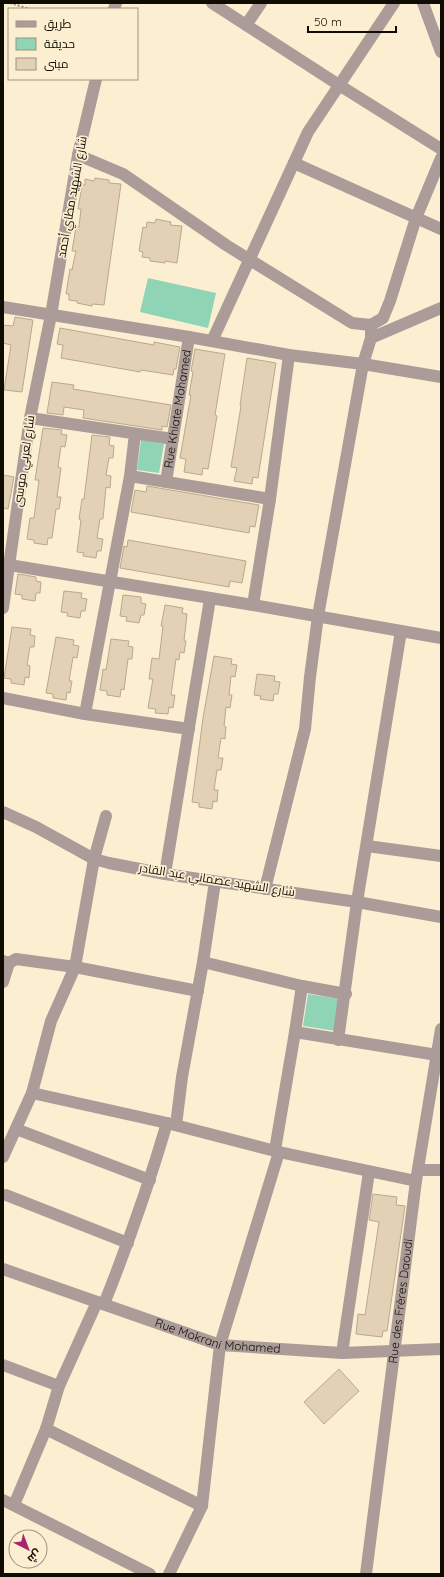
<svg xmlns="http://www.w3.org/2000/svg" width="444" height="1577" viewBox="0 0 444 1577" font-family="Quicksand,Cairo,sans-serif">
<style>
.green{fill:#8ed4b5}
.building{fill:#e3d1b6;stroke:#baa88e}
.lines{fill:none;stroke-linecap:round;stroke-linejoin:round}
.path{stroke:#938a76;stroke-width:2;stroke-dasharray:2 2;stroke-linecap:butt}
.minor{stroke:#ac9c99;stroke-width:12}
.labels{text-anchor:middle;stroke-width:3.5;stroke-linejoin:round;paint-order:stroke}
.street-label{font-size:12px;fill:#100c04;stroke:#fcefd1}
</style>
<rect width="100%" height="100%" fill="#fcefd1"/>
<path class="green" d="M148 278 216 293 208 328 140 312Z
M141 440 164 444 159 473 137 470Z
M308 994 341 999 336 1031 303 1026Z"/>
<path class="building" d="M95 178 109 180V183L121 184 104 305 92 304V306L77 303V301L69 300V294H66L70 269 72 270 76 251H72L76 227H79L81 209H78L82 185H85V179L94 181Z
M156 219 171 222 170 225 182 226 177 263 165 261V263L150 261V258L142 257 143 252 139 251 143 227 146 228 147 222 155 223Z
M15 317 33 320 22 392 4 390 11 345 3 343V325L13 326Z
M60 328 154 345V342L180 347 176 369H174L173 375 141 370 140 372 61 358 63 345 57 344Z
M195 349 225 354 215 415 217 416 208 469 203 468 202 475 184 472 186 459 180 458 191 395H189L193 372 191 371Z
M247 358 276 363 258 478 253 477 252 484 234 481 237 468 231 467 241 406 240 405Z
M52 382 74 385 73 389 171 405 167 427 162 426V430L83 418 84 410 64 407 63 415 47 413Z
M43 428 62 430 61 434 67 435 65 447 61 446 58 467 61 468 57 497H61L59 509H56L52 538H48L47 545 34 543V540L27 539 30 518H34L39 480H35Z
M92 435 110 437 109 445 114 446 113 458H109L106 475 111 476 110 488 106 487 103 519H100L97 538 103 539 101 551H97L96 558 83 556 84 553 77 552 81 520 79 519 82 499H84Z
M3 475 14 477 8 509 3 508Z
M147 486 259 505 255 527 250 526 249 533 131 512 135 490 146 492Z
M128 540 246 561 242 583 230 581 229 587 120 568 124 546 127 547Z
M18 574 36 577V581L41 582 40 593H36L35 601 22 599V595L15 594Z
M64 591 82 593 81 598 87 599 85 611H81L80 618 67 616 68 613 61 612Z
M123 595 141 597V603L146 604 144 615H141L139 623 126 621 127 617 120 616Z
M165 605 183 608 182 613 187 614 184 641H186L184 653 180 652 179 660 176 659 171 695H175L173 708 169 707 168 714 155 713 156 709 148 708 153 679H149L152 658 159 659 163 626H161Z
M12 627 31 629 30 635 35 636 34 647H30L27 665 30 666 29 678 25 677 24 685 11 683V679L4 678Z
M56 637 74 640 73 645 79 646 77 658 73 657 69 681H72L70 693 67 692 66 700 53 698V694L46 693Z
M111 639 129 641 128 646 133 647 132 659H128L124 690 121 689 120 697 107 695V691L100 690 103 669 106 670Z
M214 656 232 659 231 664 237 665 235 677 231 676 229 695H232L230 708 226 707 224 726 226 727 225 739 221 738 218 758H223L221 770H217L214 790H218L217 802 213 801 212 809 199 807V803L192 802 203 718Z
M257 674 275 676 274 681 280 682 278 694H274L273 701 260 699 261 696 254 695Z
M373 1194 397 1197 396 1205 405 1206 387 1331H383L382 1337 356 1334 358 1314 365 1315 379 1222 369 1220Z
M339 1369 359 1391 324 1424 304 1402Z"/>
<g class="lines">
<path class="path" d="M10 3 30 9"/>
<g class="minor">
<path d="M212 3 339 85 441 149"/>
<path d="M423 3 441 52"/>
<path d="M114 9 116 3"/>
<path d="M246 25 261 3"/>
<path d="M78 155 123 174 226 245 352 323 371 325 383 318 390 301 416 218 441 158"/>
<path d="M294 163 441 229"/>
<path d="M3 307 189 337 289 355 363 364 441 377"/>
<path d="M371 338 441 308"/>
<path d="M212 341 308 132 394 3"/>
<path d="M30 418 173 439"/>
<path d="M130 476 270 499"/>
<path id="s1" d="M166 482 189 337"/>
<path d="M3 564 253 605 441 638"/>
<path d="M253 605 270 499 289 355"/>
<path d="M3 608 30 418 51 315 78 155 96 79"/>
<path d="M3 698 85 714 189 729"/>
<path d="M85 714 130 476 135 434"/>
<path d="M3 812 36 827 94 859 109 863 165 874 357 902 441 917"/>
<path d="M367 846 441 856"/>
<path d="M165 874 210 599"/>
<path d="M265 889 305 729 310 677 318 616 363 364 371 338V325"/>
<path d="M3 961 9 963 16 959 75 967 198 991"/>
<path d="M203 962 302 986 346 994"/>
<path d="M3 982 9 963"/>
<path d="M295 1032 302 986"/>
<path d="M338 1040 357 902 401 631"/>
<path d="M32 1093 167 1123 279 1152 416 1181"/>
<path d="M176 1125 182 1077 203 962 215 882"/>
<path d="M16 1129 150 1180"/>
<path d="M275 1150 295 1032 437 1055"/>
<path d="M3 1157 32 1093 51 1021 75 967 94 859 106 816"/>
<path d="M418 1170H441"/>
<path d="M6 1195 128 1243"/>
<path id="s2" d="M3 1269 220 1345 342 1353 441 1349"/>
<path d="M104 1304C128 1244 149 1184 167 1123"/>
<path d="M342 1353 369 1172"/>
<path d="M3 1365 59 1386"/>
<path d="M46 1429 202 1506"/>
<path d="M3 1500 150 1574"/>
<path d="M14 1505 46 1429 59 1386 97 1302"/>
<path d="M169 1574 202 1506 220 1345 279 1152"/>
<path id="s3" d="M366 1574 416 1181 441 1029"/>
</g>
</g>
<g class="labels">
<g class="street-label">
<text transform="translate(72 197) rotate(-80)" y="4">شارع الشهيد مطاي أحمد</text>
<text dy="4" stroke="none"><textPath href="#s1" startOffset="74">Rue Khiate Mohamed</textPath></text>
<text transform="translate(24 461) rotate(-82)" y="4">شارع لعربي موسى</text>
<text transform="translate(217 880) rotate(9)" y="4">شارع الشهيد عصماني عبد القادر</text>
<text dy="4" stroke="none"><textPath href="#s3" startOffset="275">Rue des Frères Daoudi</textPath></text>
<text dy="4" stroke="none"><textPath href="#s2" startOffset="226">Rue Mokrani Mohamed</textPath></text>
</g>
</g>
<rect width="444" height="1577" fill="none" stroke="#100c04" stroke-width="8"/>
<rect x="8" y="8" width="130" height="72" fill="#fcefd1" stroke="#9e947f"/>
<rect x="16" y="21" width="20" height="6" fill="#ac9c99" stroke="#9e947f"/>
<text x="44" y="28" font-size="12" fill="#100c04">طريق</text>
<rect x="16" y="38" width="20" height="12" fill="#8ed4b5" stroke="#9e947f"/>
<text x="44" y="48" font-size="12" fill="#100c04">حديقة</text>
<rect x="16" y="58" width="20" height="12" fill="#e3d1b6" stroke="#9e947f"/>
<text x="44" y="68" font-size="12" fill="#100c04">مبنى</text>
<g transform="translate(28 1549) rotate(138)"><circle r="19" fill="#fcefd1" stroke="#9e947f"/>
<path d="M0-3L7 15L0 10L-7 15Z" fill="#a7246f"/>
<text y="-6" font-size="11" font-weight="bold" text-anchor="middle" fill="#100c04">ش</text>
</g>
<path d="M308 26v6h88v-6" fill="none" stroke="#100c04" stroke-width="2"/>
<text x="314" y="26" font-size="12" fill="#100c04" stroke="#fcefd1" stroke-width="3" paint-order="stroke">50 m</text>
</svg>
